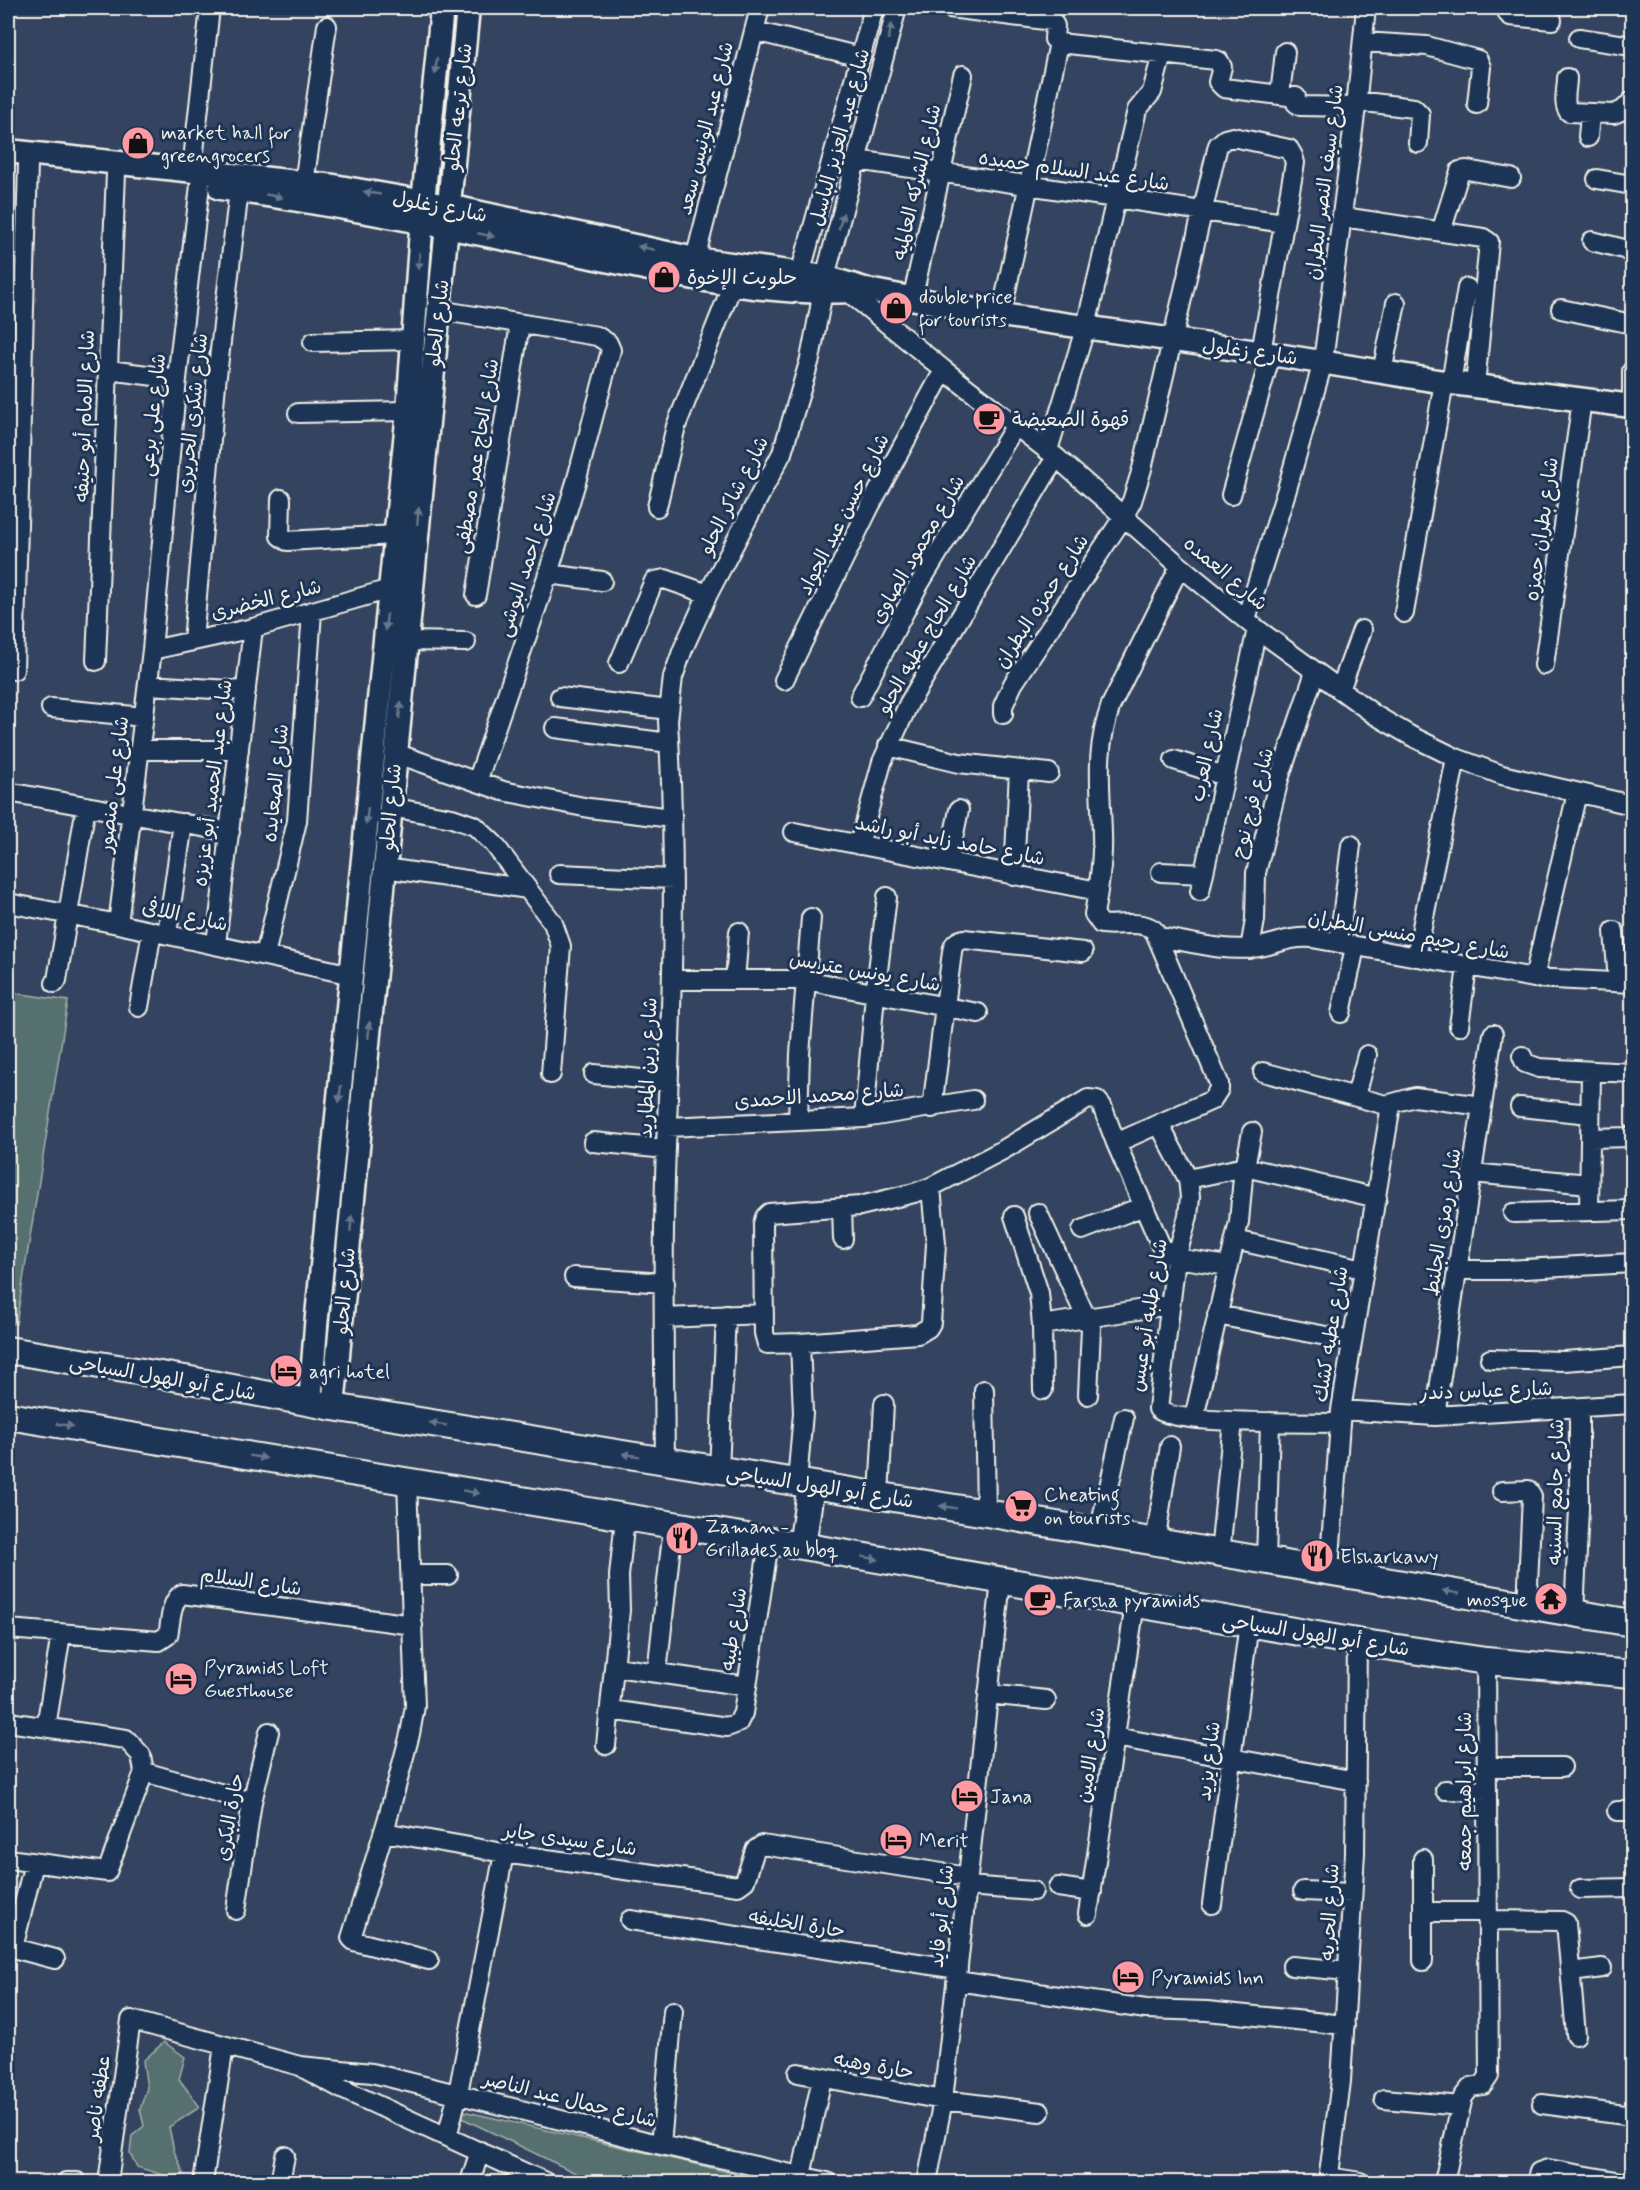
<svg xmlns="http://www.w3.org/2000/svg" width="1640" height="2190" viewBox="0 0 1640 2190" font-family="Mynerve,'Playpen Sans Arabic',sans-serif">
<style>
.green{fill:#55706e;stroke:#a4b0ab;stroke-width:1.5}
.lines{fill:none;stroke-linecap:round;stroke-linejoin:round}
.minor-casing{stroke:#f4f1e8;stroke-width:22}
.tertiary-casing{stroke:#f4f1e8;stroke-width:27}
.secondary-casing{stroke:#f4f1e8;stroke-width:30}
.minor{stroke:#1d3557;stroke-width:18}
.tertiary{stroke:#1d3557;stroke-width:22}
.secondary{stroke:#1d3557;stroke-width:26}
.oneway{fill:#68778a}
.labels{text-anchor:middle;stroke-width:6;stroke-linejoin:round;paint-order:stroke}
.street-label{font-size:20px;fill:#f4f1e8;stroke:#1d3557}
.poi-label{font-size:20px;fill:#f4f1e8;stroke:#1d3557;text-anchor:start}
</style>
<rect width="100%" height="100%" fill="#344460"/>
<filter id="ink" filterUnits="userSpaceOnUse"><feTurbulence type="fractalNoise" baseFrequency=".0167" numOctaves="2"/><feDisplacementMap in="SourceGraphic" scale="12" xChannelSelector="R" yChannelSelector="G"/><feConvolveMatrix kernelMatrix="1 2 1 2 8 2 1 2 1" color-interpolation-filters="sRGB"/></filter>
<g filter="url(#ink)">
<path class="green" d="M8 992 68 1001 16 1324 8 1323Z
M164 2042 185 2057 179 2079 200 2107 169 2127 174 2151 184 2174 172 2178 137 2167 130 2153 132 2136 144 2126 140 2109 147 2088 143 2061Z
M463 2111 700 2165 766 2182H594L462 2118Z"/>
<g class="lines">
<g class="minor-casing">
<path id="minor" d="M950 8 1052 21 1055 26 1054 39 1059 43 1216 60 1219 61 1222 67 1218 82 1224 88 1296 97V103L1300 106 1356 107
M1508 8V14L1510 16 1552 20
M754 31 861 57
M1579 38 1632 46
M1363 42 1427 46 1478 60 1481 67 1477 104
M1567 78C1567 89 1562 104 1569 112L1614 114 1623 110 1632 101
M1280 95 1285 52
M1357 101 1414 108 1420 114 1418 143
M1588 137 1590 114
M857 160 1284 223
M192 169 210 8
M1597 179 1632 185
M304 183 327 26
M1343 217 1483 238 1489 242 1475 386
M1441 232 1460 171 1467 170 1511 178
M1592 241 1624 249 1632 254
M695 259 760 8
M800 274 874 8
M825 277 897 8
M846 283 847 291 944 370 1056 457 1180 566 1257 629 1375 715 1411 736 1456 758 1502 775 1632 805
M912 300 963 75
M1561 309 1632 324
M438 310 597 336 608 343 611 350 576 482 548 574 477 782
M1001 315 1059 43
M313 342 413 340
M109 370 177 379
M1382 372 1396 303
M1451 383 1467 288
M1632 406V371
M298 413 408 411
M1048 450 1086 326 1137 110 1152 92 1162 54
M1231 495 1271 354
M281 499 280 536 287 541 395 535
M657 507 676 426 732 286
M548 574 602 581
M476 595 520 324
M1404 613 1444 382
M1246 619 1287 489 1323 362 1356 107 1366 8
M193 641 216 384 239 190
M406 641 466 642
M152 650 253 628 390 589
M96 661 116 173
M619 663 654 581 665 579 708 594
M1544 665 1582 400
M14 670 28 163
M784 680 870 506 944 370
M148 685 246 691
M1340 690 1362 630
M560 697 669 710
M860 697 918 586 1016 425
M51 708 144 717
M1003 714V706L1013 684 1124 516 1132 501 1142 469 1218 145 1225 139 1233 137 1289 149 1293 156 1295 163 1261 352
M555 728 669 743
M888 746 959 763 1049 773
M140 750H239
M395 753 503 791 589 808 672 818
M1174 760 1225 776
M8 792 230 832
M390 807 452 818 475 826 494 844 553 923 561 946 551 1074
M794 832 1098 891
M859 845 882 762 909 703 1056 457
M948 862 959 810
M385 868 528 889
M1161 872 1203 874
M559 874 673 879
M1014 876 1019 770
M1200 891 1257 629
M8 903 118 924 352 975
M118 924 152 650 177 379 200 185
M1614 931 1618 982
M167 934 183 823
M1158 937C1186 941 1224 952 1252 948 1275 946 1286 936 1312 938L1534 978 1632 983
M1339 943 1351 845
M216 944 253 628
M1250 949 1255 920 1256 873 1279 779 1315 672
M265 955 297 821 312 612
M1416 957 1456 758
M1534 978 1577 793
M673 980H805L978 1013
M735 980 739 932
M55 983 57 980 86 806
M139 1007 152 931
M1341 1013 1355 947
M1459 1026 1467 967
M1522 1056 1525 1063 1539 1068 1632 1073
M1263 1072 1386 1105 1415 1097 1482 1106
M594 1074 669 1082
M1356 1096 1367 1055
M1520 1107 1590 1114
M932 1108 952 952C953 944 956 941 964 939L1083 952
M864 1118 875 995 887 897
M798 1121 800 1054 811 918
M1159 1124 1188 1179 1190 1197 1188 1216 1176 1258 1158 1409C1173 1425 1311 1422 1340 1423
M667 1127 864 1118 973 1100
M1590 1138 1632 1137
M593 1142 666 1149
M1116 1143 1212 1100 1219 1089V1083L1154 930C1139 919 1118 927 1101 924L1094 914C1099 888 1103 861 1102 835 1101 785 1094 754 1111 705L1180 566
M1472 1173 1589 1184
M1188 1179 1245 1167 1377 1198
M931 1187 936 1244 931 1323 928 1328 918 1334 800 1343 767 1344 764 1333 763 1224 765 1217 769 1213 860 1206 914 1193 931 1187 1003 1150 1088 1099 1097 1100 1102 1106 1116 1143 1161 1246 1168 1254 1176 1258 1228 1266
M842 1207 843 1239
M1589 1211 1591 1072
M1038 1213 1091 1328 1088 1395
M1513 1213 1632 1210
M1014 1216 1039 1293 1042 1325 1043 1390
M1082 1230 1144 1206
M1235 1240 1363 1269
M1457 1270H1506L1632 1263
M574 1277 665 1283
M1217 1315 1352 1341
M664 1318 764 1314
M1042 1325 1169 1305
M1490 1359 1564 1361 1632 1356
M984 1390 986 1513
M1341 1410 1435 1416 1632 1404
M1435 1416 1493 1034
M1194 1418 1239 1222 1243 1177 1252 1132
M665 1461C664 1357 662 1252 666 1147 672 1005 677 863 668 721L673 677 683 649 708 594 782 453 810 359 823 292
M719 1470 726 1315
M407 1481 415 1706 410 1734 387 1821 351 1938 354 1941 429 1960
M797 1482 803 1413 800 1343
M1502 1491 1528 1490 1532 1496 1527 1606
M879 1495 884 1404
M1099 1533 1124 1418
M1155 1543 1170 1446
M1220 1554 1233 1421
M1266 1561 1270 1422
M1329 1571 1341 1410 1391 1105
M411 1575H448
M1574 1614 1579 1509V1408
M8 1629 159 1641 168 1635C171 1623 170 1601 182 1594L413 1625
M616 1667 746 1686
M657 1673 673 1526
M988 1694 1046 1700
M611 1710 727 1727 738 1723 743 1713 769 1542
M8 1722 126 1739 141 1755 144 1772 107 1872 8 1859
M46 1727 61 1634
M1115 1737 1356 1781
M606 1745 620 1610 619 1576 625 1518
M1486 1767H1562
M144 1772 252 1802
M1445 1790 1487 1791
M1617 1811H1632
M384 1832 504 1853 738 1886 745 1881 755 1850 762 1845 968 1877
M34 1863 13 1948 55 1959
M967 1886 1033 1891
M1058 1887 1092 1892
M1580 1889 1632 1888
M1303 1891 1352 1893
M1212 1904 1249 1623
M236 1910 252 1802 269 1732
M1423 1912H1487
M1088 1914 1135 1604
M630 1920 958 1969
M1487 1920 1562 1921 1566 1923 1576 2035
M1423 1961V1859
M1292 1966 1348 1971
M1571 1972 1602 1968
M957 1981 1146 2009 1207 2011 1345 2025
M305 2069 342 2089 545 2182
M798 2073 943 2100 1040 2112
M1384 2099 1461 2106
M1542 2104 1632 2116
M447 2137 458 2093 504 1853
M661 2145 673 2011
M801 2176 822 2078
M1329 2177 1360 2182
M66 2182H77
M108 2182 131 2020 300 2066 372 2073 661 2145 827 2182
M203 2182 224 2046
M280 2182 285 2156
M470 2182 480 2151
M927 2182 943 2100 1001 1581
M1328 2182 1341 2081 1355 1853 1357 1642
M1444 2182 1463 2097 1471 2087 1483 2085 1489 2076 1486 1661
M1536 2182 1539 2172 1548 2169 1622 2182"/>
</g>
<g class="tertiary-casing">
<path id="tertiary" d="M8 151 334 186 448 206 695 259 825 277 868 290 1001 315 1271 354 1444 382 1632 406
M220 188C335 204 450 227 563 251 658 270 752 296 850 291
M310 1403 316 1326 408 411 423 202 442 8
M333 1407 468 8"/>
</g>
<g class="secondary-casing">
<path id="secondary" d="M8 1350 185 1379 333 1407 986 1513 1632 1623
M8 1416 802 1546 1357 1642 1486 1661 1632 1674
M802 1546 811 1485"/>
</g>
<use href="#minor" class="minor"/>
<use href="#tertiary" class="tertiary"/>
<use href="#secondary" class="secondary"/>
</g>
<defs><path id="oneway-solid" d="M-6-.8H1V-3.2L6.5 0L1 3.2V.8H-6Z" transform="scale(1.5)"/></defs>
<g class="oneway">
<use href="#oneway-solid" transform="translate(890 32) rotate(-76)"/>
<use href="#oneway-solid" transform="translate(436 66) rotate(96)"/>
<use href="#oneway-solid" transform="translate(372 193) rotate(-170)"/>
<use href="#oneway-solid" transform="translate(274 196) rotate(10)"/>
<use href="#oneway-solid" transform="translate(841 221) rotate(-75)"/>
<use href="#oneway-solid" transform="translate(486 235) rotate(12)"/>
<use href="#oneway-solid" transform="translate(646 248) rotate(-168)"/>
<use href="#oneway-solid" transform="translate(419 261) rotate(94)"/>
<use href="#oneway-solid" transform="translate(418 516) rotate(-85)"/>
<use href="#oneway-solid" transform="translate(386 622) rotate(96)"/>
<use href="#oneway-solid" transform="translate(400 710) rotate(-84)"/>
<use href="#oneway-solid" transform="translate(367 816) rotate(96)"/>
<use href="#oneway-solid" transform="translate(369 1030) rotate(-85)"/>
<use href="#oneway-solid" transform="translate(340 1094) rotate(96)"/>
<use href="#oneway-solid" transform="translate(351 1224) rotate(-85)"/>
<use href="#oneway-solid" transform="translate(438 1424) rotate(-171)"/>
<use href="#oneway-solid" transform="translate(65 1425) rotate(9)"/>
<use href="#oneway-solid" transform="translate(631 1455) rotate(-171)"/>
<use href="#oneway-solid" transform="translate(258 1457) rotate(9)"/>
<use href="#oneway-solid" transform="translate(471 1492) rotate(10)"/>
<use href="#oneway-solid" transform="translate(948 1507) rotate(-171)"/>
<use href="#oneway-solid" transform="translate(870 1558) rotate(10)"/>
<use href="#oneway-solid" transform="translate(1451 1592) rotate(-170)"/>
</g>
</g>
<defs>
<g id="shop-disc" transform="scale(1.725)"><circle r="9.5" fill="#ff9aa2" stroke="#1d3557"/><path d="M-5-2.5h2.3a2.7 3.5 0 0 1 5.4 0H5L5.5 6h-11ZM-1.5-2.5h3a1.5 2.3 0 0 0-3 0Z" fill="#111"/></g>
<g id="cafe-disc" transform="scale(1.725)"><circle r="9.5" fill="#ff9aa2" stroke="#1d3557"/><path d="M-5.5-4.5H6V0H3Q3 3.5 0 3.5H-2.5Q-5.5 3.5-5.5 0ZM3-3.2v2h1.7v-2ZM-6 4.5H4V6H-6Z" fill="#111"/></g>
<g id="hotel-disc" transform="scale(1.725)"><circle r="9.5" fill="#ff9aa2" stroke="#1d3557"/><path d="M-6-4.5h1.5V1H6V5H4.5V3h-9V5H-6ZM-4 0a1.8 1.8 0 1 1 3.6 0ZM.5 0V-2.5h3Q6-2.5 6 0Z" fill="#111"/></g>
<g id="supermarket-disc" transform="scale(1.725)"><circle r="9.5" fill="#ff9aa2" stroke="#1d3557"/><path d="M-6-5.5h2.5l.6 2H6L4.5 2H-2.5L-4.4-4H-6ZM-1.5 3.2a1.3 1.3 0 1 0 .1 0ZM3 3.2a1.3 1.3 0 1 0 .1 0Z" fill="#111"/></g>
<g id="restaurant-disc" transform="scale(1.725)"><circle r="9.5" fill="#ff9aa2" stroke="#1d3557"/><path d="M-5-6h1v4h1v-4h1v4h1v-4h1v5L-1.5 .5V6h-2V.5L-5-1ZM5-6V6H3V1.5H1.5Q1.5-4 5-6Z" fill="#111"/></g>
<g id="temple-disc" transform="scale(1.725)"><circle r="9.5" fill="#ff9aa2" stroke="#1d3557"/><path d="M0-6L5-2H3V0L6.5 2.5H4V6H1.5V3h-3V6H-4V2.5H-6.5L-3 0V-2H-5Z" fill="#111"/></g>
</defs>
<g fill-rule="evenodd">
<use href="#shop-disc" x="138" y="143"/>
<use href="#shop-disc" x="664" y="277"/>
<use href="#shop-disc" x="896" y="308"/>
<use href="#cafe-disc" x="989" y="419"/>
<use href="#hotel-disc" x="286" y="1371"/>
<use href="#supermarket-disc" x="1021" y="1506"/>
<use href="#restaurant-disc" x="682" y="1538"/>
<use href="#restaurant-disc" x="1317" y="1556"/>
<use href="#temple-disc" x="1551" y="1599"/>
<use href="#cafe-disc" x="1040" y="1600"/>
<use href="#hotel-disc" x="181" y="1679"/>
<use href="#hotel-disc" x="967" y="1796"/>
<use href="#hotel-disc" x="896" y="1840"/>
<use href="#hotel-disc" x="1128" y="1977"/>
</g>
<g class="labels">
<g class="street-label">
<text transform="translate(458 107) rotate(-84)" y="7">شارع ترعه الحلو</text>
<text transform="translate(705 128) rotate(-76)" y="7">شارع عبد الونيس سعد</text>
<text transform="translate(839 137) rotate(-75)" y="7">شارع عبد العزيز الباسل</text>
<text transform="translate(1074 170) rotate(8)" y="7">شارع عبد السلام حميده</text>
<text transform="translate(916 182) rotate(-77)" y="7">شارع الشركه العالميه</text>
<text transform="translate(1324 182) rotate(-83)" y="7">شارع سيف النصر البطران</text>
<text transform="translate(440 206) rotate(11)" y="7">شارع زغلول</text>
<text transform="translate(437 323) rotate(-84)" y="7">شارع الحلو</text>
<text transform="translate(1250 351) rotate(8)" y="7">شارع زغلول</text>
<text transform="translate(192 413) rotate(-84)" y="7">شارع شكرى الحريرى</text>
<text transform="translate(152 415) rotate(-84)" y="7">شارع على برعى</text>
<text transform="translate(84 416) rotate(-88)" y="7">شارع الامام أبو حنيفه</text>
<text transform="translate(476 456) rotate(-81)" y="7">شارع الحاج عمر مصطفى</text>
<text transform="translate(733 495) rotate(-63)" y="7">شارع شاكر الحلو</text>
<text transform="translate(843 514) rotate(-63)" y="7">شارع حسن عبد الجواد</text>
<text transform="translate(1541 529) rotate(-82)" y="7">شارع بطران حمزه</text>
<text transform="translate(917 549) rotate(-60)" y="7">شارع محمود الصاوى</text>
<text transform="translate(526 564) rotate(-72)" y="7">شارع احمد البوشى</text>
<text transform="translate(1226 573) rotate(40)" y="7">شارع العمده</text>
<text transform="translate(266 599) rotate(-14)" y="7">شارع الخضرى</text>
<text transform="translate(1041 601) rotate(-57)" y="7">شارع حمزه البطران</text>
<text transform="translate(926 634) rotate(-60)" y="7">شارع الحاج عطيه الحلو</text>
<text transform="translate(1206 755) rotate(-78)" y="7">شارع العرب</text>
<text transform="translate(212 783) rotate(-83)" y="7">شارع عبد الحميد أبو عزيزه</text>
<text transform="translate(275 783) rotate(-84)" y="7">شارع الصعايده</text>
<text transform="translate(113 784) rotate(-83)" y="7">شارع على منصور</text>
<text transform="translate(1252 803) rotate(-75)" y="7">شارع فرج نوح</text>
<text transform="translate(390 807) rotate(-85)" y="7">شارع الحلو</text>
<text transform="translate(950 840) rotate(11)" y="7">شارع حامد زايد أبو راشد</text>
<text transform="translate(185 915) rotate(12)" y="7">شارع اللافى</text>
<text transform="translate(1409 934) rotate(10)" y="7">شارع رحيم منسى البطران</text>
<text transform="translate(865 971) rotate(10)" y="7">شارع يونس عتريس</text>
<text transform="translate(647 1068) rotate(-88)" y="7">شارع زين المطاريد</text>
<text transform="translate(819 1095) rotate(-4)" y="7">شارع محمد الاحمدى</text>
<text transform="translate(1442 1222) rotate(-81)" y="7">شارع رمزى الجلنط</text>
<text transform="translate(344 1291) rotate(-85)" y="7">شارع الحلو</text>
<text transform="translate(1148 1315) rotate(-81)" y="7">شارع طلبه أبو عيس</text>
<text transform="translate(1330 1334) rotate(-81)" y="7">شارع عطيه كشك</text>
<text transform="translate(163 1377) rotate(10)" y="7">شارع أبو الهول السياحى</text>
<text transform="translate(1486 1390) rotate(-2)" y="7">شارع عباس دندر</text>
<text transform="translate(820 1486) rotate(9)" y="7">شارع أبو الهول السياحى</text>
<text transform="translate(1555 1492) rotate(-89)" y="7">شارع جامع السنيه</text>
<text transform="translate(251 1581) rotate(8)" y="7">شارع السلام</text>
<text transform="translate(733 1629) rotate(-81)" y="7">شارع طيبه</text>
<text transform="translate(1316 1634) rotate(9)" y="7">شارع أبو الهول السياحى</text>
<text transform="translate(1090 1755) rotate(-81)" y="7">شارع الامين</text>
<text transform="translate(1208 1761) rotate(-83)" y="7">شارع يزيد</text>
<text transform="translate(1464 1791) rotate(-90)" y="7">شارع ابراهيم جمعه</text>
<text transform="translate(229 1817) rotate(-80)" y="7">حارة البكرى</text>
<text transform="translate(570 1839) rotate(8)" y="7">شارع سيدى جابر</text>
<text transform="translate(1329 1912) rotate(-87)" y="7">شارع الحريه</text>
<text transform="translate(941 1916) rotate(-84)" y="7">شارع أبو فايد</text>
<text transform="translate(797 1923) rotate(9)" y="7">حارة الخليفه</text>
<text transform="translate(874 2065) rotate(10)" y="7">حارة وهبه</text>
<text transform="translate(97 2098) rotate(-82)" y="7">عطفه ناصر</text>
<text transform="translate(570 2099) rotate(14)" y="7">شارع جمال عبد الناصر</text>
</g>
<g class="poi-label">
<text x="161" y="139">market hall for<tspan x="161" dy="23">greengrocers</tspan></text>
<text x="687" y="284">حلويت الإخوة</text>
<text x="919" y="303">double price<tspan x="919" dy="23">for tourists</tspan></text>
<text x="1012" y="426">قهوة الصعيضة</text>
<text x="309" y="1378">agri hotel</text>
<text x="1044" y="1501">Cheating<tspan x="1044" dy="23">on tourists</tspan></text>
<text x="705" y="1533">Zaman -<tspan x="705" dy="23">Grillades au bbq</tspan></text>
<text x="1340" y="1563">Elsharkawy</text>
<text x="1528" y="1606" text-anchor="end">mosque</text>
<text x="1063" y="1607">Farsha pyramids</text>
<text x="204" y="1674">Pyramids Loft<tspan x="204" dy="23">Guesthouse</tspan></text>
<text x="990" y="1803">Jana</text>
<text x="919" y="1847">Merit</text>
<text x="1151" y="1984">Pyramids Inn</text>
</g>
</g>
<rect width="1640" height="2190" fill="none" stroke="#1d3557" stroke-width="30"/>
<rect x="15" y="15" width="1610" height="2160" fill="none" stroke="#f4f1e8" stroke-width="2" filter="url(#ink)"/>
</svg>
